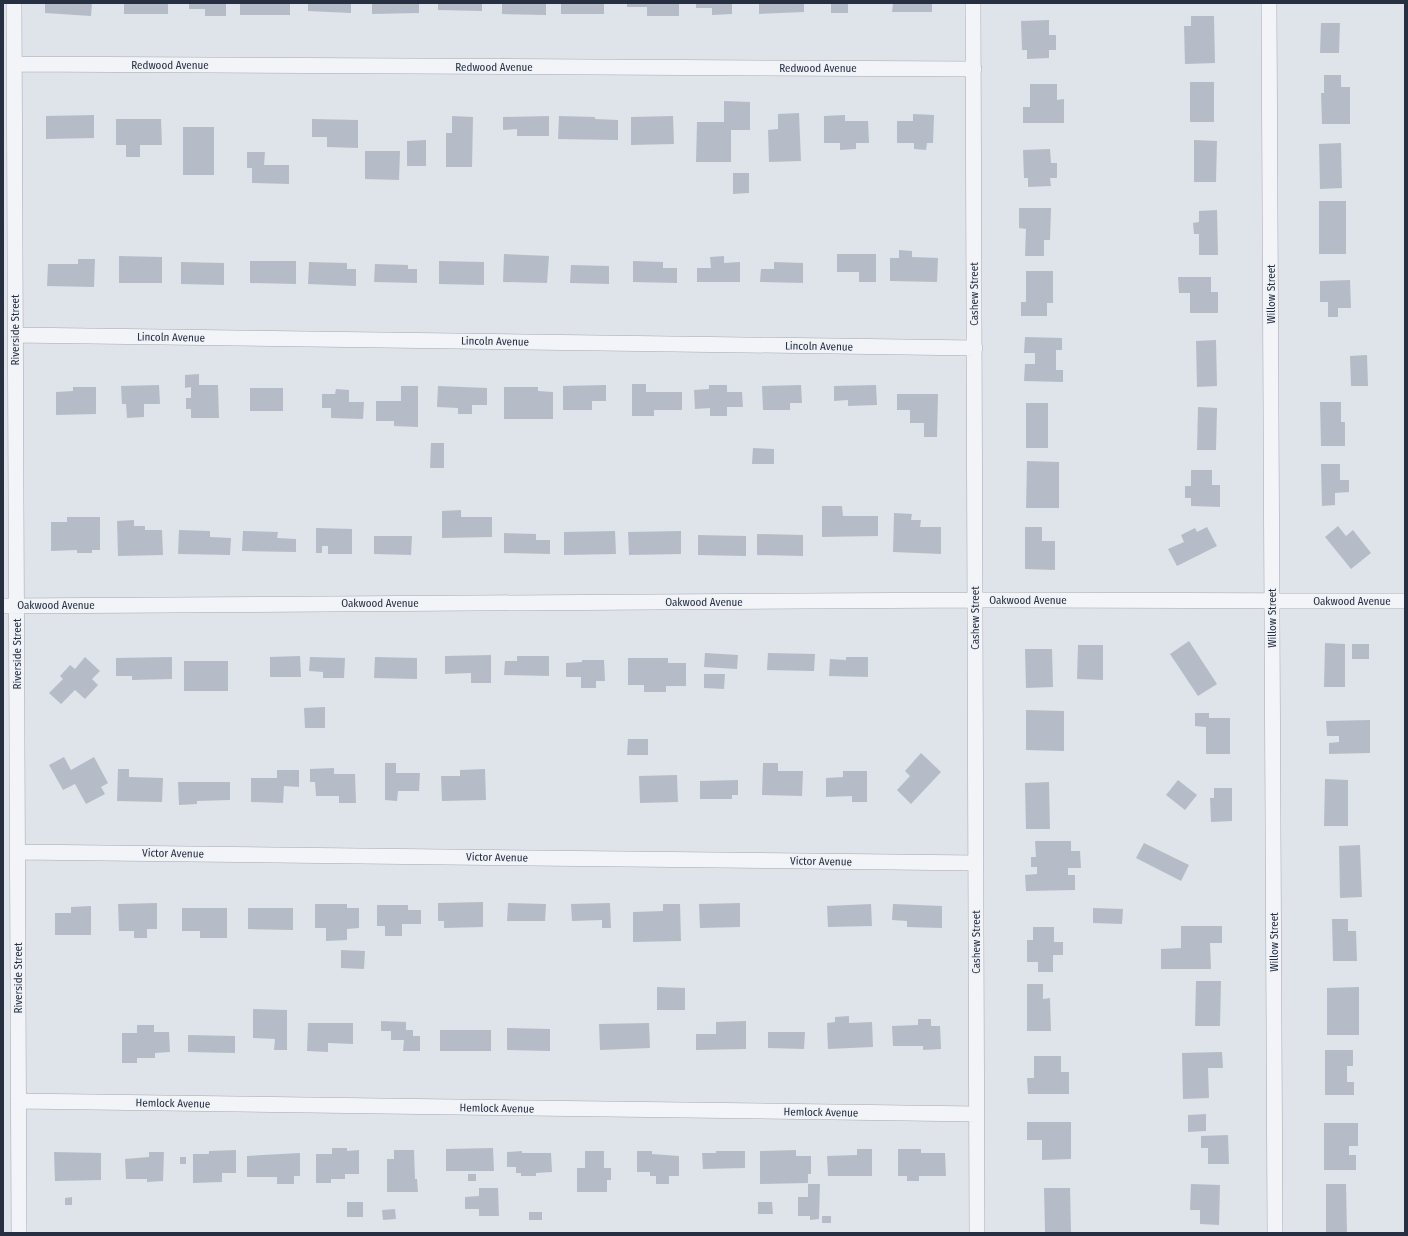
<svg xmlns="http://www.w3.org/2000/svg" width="1408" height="1236" viewBox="0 0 1408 1236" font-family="'Fira Sans Condensed',sans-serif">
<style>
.building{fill:#b6bcc7}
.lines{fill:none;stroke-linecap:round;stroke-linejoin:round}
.minor-casing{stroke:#a4aab4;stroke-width:16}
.minor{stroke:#f2f4f7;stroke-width:15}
.labels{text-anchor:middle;stroke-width:3;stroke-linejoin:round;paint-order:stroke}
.street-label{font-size:11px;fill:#263042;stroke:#eff2f7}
</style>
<rect width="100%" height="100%" fill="#dfe3ea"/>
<path class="building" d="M45 3H92L91 16 45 13Z
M124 3H168V14H124Z
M189 3H226V16H205V9H189Z
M240 3H290V15H240Z
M308 3H351V13L308 11Z
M372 3H419V13L372 14Z
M438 3H482V11L438 10Z
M502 3H546V15L502 14Z
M561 3H604V14H561Z
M627 3H679V16H647V7H627Z
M696 3H732V14L712 15V8H696Z
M759 3H804V12L759 14Z
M831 3H848V13H831Z
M893 3H932V12H892Z
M1191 16H1214L1215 63 1185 64 1184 26H1191Z
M1049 20V35H1056V50H1049V58L1027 59V50H1022L1021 21Z
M1321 23H1340L1339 53H1320Z
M1324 75H1341V87H1350V124H1322L1321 93H1324Z
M1190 82H1214V122H1190Z
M1030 84H1057V100L1064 99V123H1023V107H1030Z
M724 101 750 102V130H731V162H696L697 122H724Z
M799 113 801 161 769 162 768 130 778 129V114Z
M913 114 934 115 933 143H927L926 150 914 149V143H897V121H913Z
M94 115V138L46 139V116Z
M845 115V121H868L869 143H856V149L840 150V143H824V116Z
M452 116 473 117 472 167H446V133H452Z
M549 116V136H517V129L503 130V117Z
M559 116 595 117V119L618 120V140L558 139Z
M673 116 674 144 631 145V117Z
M116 119H161L162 145H140V157H126V145H116Z
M312 119 358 120V148L327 147V137H312Z
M183 127H214V175H183Z
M426 140V166H407V141Z
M1194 140 1217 141 1216 182H1194Z
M1341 143 1342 188 1320 189 1319 144Z
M1050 149 1051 163H1057V178H1050L1051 186 1028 187V178H1024L1023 150Z
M365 151H400L399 180 365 179Z
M247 152H265L264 165H289V184L252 183V168H247Z
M733 173H749V193L733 194Z
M1319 201H1346V254H1319Z
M1019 208H1051L1050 240H1044V256H1025L1026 229 1019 228Z
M1217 210 1218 255H1199V234H1194L1193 223 1199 222V211Z
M899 250 912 251V257L938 258 937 282 890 281V258H899Z
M504 254 549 256 547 283 503 282Z
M837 254H876V282H859V272H837Z
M119 256 162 257V283H119Z
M724 256V263L740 262V282H697V268H711L710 257Z
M78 259H95L94 287 47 286 48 264H78Z
M250 261H296V284L250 283Z
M439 261 484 262V285L439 284Z
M633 261 663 262V268H677V283L633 282Z
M181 262 224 263V285L181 284Z
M309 262 347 263V269H356V286L308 284Z
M774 262 803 263V283L760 282 761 269H774Z
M375 264 408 265V269H417V283L374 282Z
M571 265 609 266V284L570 283Z
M1026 271H1053V303H1047V316H1021V302H1026Z
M1178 277H1211V292H1218V313H1190V293H1179Z
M1350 280 1351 308H1338V317H1328V302H1320V281Z
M1025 337 1062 338V350H1056V370H1063V382L1024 381 1025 364H1035V353H1024Z
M1216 340 1217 386 1197 387 1196 341Z
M1367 355 1368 386H1351L1350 356Z
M199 374V385H218L219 418H191V409H186V398H191V387L185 388V375Z
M632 384H646V392H682V410H654V416H632Z
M159 385 160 404H144V417L127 418 126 404H122L121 386Z
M606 385V401H592V410H563V386Z
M709 385H727V392H742L743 407H727V416H710V408L695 409 694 390 709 389Z
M801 385 802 403H790V410H763L762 386Z
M876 385 877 405 848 406V400L834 401V386Z
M401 386H418V427L394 426V421H376V401H401Z
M438 386 487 388V405H472V414H458V408L437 407Z
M73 387H96V414L56 415V392L73 391Z
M504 387H538V391L553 392V419H504Z
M250 388H283V411H250Z
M336 389 349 390V402H364L363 419 331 418V408H322V394H335Z
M897 394H938L937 437H924V423H910V410H897Z
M1320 402H1341V422H1345V446H1321Z
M1026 403H1048V448H1026Z
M1198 407 1217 408 1216 450H1197Z
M431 443H444V468H430Z
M753 448 774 449V464H752Z
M1027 461 1059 462V508H1026Z
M1321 464H1340V480H1349V492L1335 493V505L1322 506Z
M1191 470H1212V485H1220V507L1191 506V498H1185V486H1191Z
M822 506H842L843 516H878V536L822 537Z
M461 510V517H492V537L442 538V511Z
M894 513 912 514 911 520H921L920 527H941V554L893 552Z
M67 517H100V550H92V553H77V550L51 551V522H67Z
M134 520V526H145V530H162L163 555 118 556 117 521Z
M1338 526 1346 536 1353 530 1371 553 1351 569 1325 537Z
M1025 527H1042V541H1055V570L1025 569Z
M1207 527 1217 546 1177 566 1168 549 1184 542 1181 535 1195 528 1197 532Z
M316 528 352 529V554H328V546H322V553H316Z
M179 530 210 531V537L231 538 230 555 178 554Z
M243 531 278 532 277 538 296 539V552L242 551Z
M615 531 616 554 564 555V532Z
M681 531V554L629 555 628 532Z
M504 533 536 534V540H550V554L504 553Z
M757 534 803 535V556L757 555Z
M698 535 746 536V556L698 555Z
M374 536H412L411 555 374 554Z
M1189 641 1217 684 1198 696 1170 654Z
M1325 643 1345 644V687H1324Z
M1352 644H1369V659H1352Z
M1078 645H1103V680L1077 679Z
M1025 649H1052L1053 687 1026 688Z
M705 653 738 655 737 669 704 667Z
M768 653 815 654 814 671 767 670Z
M491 655V683H471V673L445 674V656Z
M300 656 301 677H270V657Z
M517 656H549V676L504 675 505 661H517Z
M85 657 100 671 92 679 98 685 85 699 75 690 61 704 49 693 63 679 60 676 70 665 75 669Z
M172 657V679L132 680V676H116V658Z
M310 657 345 658 344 678H323V672L309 671Z
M375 657 417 658V679L374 678Z
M846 657H868V677L829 676 830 659 846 660Z
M628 658H668V663H686V686H666V692H644V685H628Z
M582 660H604L605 681H596V688H581V677H566V663L582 662Z
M184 661H228V691H184Z
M704 674H725L724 689 704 688Z
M325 707V728H305L304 708Z
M1026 710 1064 711V751L1026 750Z
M1195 713H1209V718H1230V754H1206V727L1195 726Z
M1370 720V753L1329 754V743L1339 742V736H1327L1326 721Z
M628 739H648V755H627Z
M921 753 941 772 911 804 897 790 910 776 905 771Z
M64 757 71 770 94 757 108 783 101 787 105 794 86 804 75 784 63 790 49 765Z
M385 763H396V773H420L419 791H398L397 801 385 800Z
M763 763H778V771H803L802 796 762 795Z
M334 768V774H355L356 803H339V796H316L315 782H310V769Z
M118 769H129V777L163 778 162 802 117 801Z
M485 769 486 800 442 801 441 776H460V770Z
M277 770H299V787L284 786 283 803 251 802V778H277Z
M843 771H867V802H852V796L826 797V778L843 777Z
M677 775 678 802 640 803 639 776Z
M1325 779 1348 780V826H1324Z
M738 780V795H732V799H700V781Z
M1178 780 1197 795 1185 810 1166 795Z
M178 782H230V800L197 801V804L179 805Z
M1049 782 1050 829H1026L1025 783Z
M1214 788H1232V821L1211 822 1210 798H1214Z
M1035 841H1071V851H1080L1081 868H1068V875H1075V890L1026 891 1025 875 1037 874V867H1031V857H1036Z
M1144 843 1189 865 1181 881 1136 858Z
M1360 845 1362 897 1340 898 1339 846Z
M483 902V927L444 928V921H438V903Z
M157 903V929H147V938H134V931H119L118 904Z
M508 903 546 904 545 921H507Z
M610 903 611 928H602V920L572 921 571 904Z
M740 903V927L700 928 699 904Z
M315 904H347V908H359V928L347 929V940L326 941V928H315Z
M663 904H680L681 941 633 942V912L663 911Z
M871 904 872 926 828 927 827 906Z
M893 904 942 906V928L907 927V921L892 920Z
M377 905H408V910H421V924H402V936H385V926H377Z
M91 906V935H55V913H71V907Z
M182 908H227V938H200V931H182Z
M248 908H293V930L248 929Z
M1093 908 1123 909 1122 924 1093 923Z
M1332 919H1348V931H1356L1357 961H1333Z
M1181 926H1222V943H1210L1211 969H1161V949L1181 948Z
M1033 927H1054V942H1063V955H1053V972H1038V962H1027V940H1033Z
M341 950 365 951 364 969 341 968Z
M1196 981H1221L1220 1026H1195Z
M1027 984H1043V999L1050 998 1051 1031H1027Z
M657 987 685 988V1010H657Z
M1359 987V1035H1327V988Z
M253 1009 287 1010V1050H274L275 1039 253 1038Z
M849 1016V1023L872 1022 873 1047 828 1049 827 1023 835 1022V1017Z
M918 1019H931V1026H940L941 1049 923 1050V1046H893L892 1026 918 1025Z
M381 1021 406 1022V1030H413V1036H420V1051H403L404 1040H391V1031H381Z
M746 1021V1049L696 1050V1034H716V1022Z
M308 1023H353V1044L328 1043V1052L307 1051Z
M649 1023 650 1048 600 1050 599 1024Z
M137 1025H154V1032H169L170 1052 155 1053V1058H137V1063H122V1033H137Z
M507 1028 550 1029V1051L507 1050Z
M440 1030H491V1051H440Z
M768 1032H805L804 1049 768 1048Z
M188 1035 235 1036V1053L188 1052Z
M1325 1050H1353V1066H1347V1082H1354V1095H1325Z
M1222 1052 1223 1068H1208L1209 1098 1183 1099 1182 1053Z
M1034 1056H1061V1072H1069V1094H1028L1027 1078H1034Z
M1206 1114V1131L1188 1132V1115Z
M1027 1122H1071V1159L1042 1160V1140H1027Z
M1324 1123H1358V1146H1349V1155H1356V1170H1324Z
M1228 1135 1229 1164H1208V1148H1201V1136Z
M332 1148H347V1151L359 1150V1174H345V1179H331V1183H316V1154H332Z
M493 1148 494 1171H446V1149Z
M857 1149H872V1176H828L827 1156 857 1155Z
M898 1149H921V1153H945L946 1176H919V1181H907V1176H898Z
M236 1150V1173H222V1182L193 1183V1154H209V1151Z
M394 1150H414L415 1179H417L418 1192H387V1159H394Z
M796 1150V1156H811V1174H808V1183L760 1184V1151Z
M522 1151V1153H551L552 1172 536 1173V1176H521V1173H516V1167H507V1152Z
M585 1151H604V1168H611V1180H607V1192H577V1168H585Z
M637 1151H652V1154L679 1156V1176H669V1184H656V1176H650V1172H637Z
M716 1151H745V1168L703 1169 702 1153H716Z
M54 1152 101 1153V1180L55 1181Z
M149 1152H164L163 1181 147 1182V1179H126L125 1159 149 1157Z
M300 1153V1176H294V1184H277V1177H247V1156Z
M180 1157H186V1164H180Z
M468 1174H476V1181H468Z
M808 1184H820L819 1219 810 1220V1216H798V1197H808Z
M1191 1184 1220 1185 1219 1225 1200 1224V1210H1190Z
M1326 1184H1346L1347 1233H1326Z
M479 1188H498L499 1216H479V1209H465V1197L479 1196Z
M1044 1188H1070L1071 1232H1045Z
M72 1197V1205H65V1198Z
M347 1202H363V1217H347Z
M758 1202H772L773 1214H758Z
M395 1209 396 1219 383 1220 382 1210Z
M529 1212H542V1220H529Z
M822 1216H831V1223H822Z"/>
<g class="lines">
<g class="minor-casing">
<path id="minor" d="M14 3 19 1233
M973 3 977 1233
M1269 3 1275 1233
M14 64 974 69
M15 335 975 348
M3 606 975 600 1405 601
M18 852 976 863
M18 1101 977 1114"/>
</g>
<use href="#minor" class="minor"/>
</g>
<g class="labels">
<g class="street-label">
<text x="170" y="69">Redwood Avenue</text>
<text x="494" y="71">Redwood Avenue</text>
<text x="818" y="72">Redwood Avenue</text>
<text transform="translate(974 294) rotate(-90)" y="4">Cashew Street</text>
<text transform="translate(1271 294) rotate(-90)" y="4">Willow Street</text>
<text transform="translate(15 330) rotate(-90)" y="4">Riverside Street</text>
<text transform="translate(171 337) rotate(1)" y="4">Lincoln Avenue</text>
<text transform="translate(495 341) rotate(1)" y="4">Lincoln Avenue</text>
<text transform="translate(819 346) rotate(1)" y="4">Lincoln Avenue</text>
<text x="1028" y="604">Oakwood Avenue</text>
<text x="1352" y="605">Oakwood Avenue</text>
<text x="704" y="606">Oakwood Avenue</text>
<text x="380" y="607">Oakwood Avenue</text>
<text x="56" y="609">Oakwood Avenue</text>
<text transform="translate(975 618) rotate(-90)" y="4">Cashew Street</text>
<text transform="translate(1272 618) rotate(-90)" y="4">Willow Street</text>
<text transform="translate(17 654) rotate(-90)" y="4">Riverside Street</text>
<text transform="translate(173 853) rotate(1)" y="4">Victor Avenue</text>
<text transform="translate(497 857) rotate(1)" y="4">Victor Avenue</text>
<text transform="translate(821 861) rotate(1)" y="4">Victor Avenue</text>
<text transform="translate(976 942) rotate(-90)" y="4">Cashew Street</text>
<text transform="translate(1274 942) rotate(-90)" y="4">Willow Street</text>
<text transform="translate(18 978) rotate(-90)" y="4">Riverside Street</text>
<text transform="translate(173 1103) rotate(1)" y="4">Hemlock Avenue</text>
<text transform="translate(497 1108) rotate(1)" y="4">Hemlock Avenue</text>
<text transform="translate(821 1112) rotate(1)" y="4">Hemlock Avenue</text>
</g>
</g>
<rect width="1408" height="1236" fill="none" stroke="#263042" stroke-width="8"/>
</svg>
